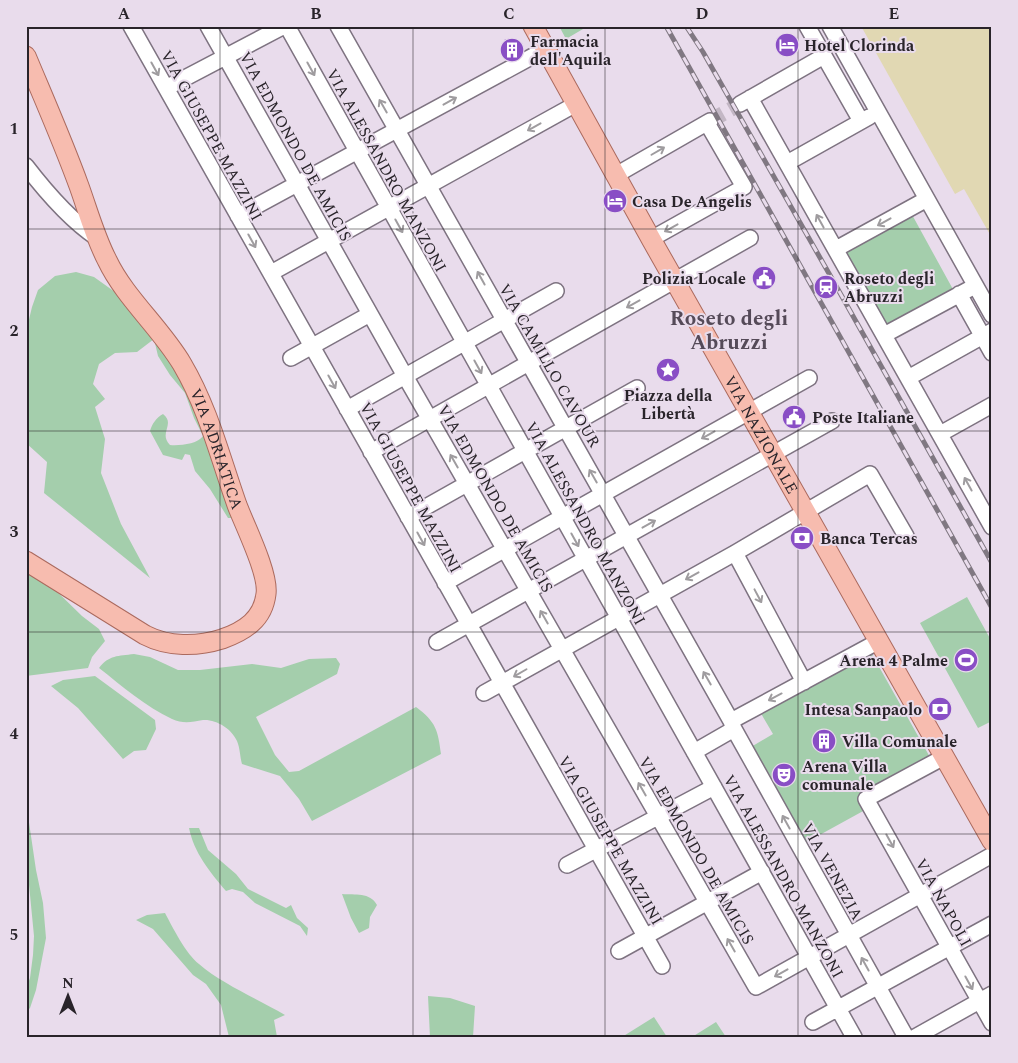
<svg xmlns="http://www.w3.org/2000/svg" width="1018" height="1063" viewBox="0 0 1018 1063" font-family="Spectral,serif">
<style>
.green{fill:#a4ceac}
.sand{fill:#e1d8b3}
.lines{fill:none;stroke-linecap:round;stroke-linejoin:round}
.minor-tunnel{stroke:#c3b7c5;stroke-width:15;stroke-dasharray:15 8;stroke-linecap:butt}
.minor-casing{stroke:#7e7381;stroke-width:18}
.major-casing{stroke:#ab6a5e;stroke-width:21}
.minor{stroke:#fff;stroke-width:15}
.major{stroke:#f7bcaf;stroke-width:19}
.rail-casing{stroke:#807882;stroke-width:5}
.rail{stroke:#e9dcec;stroke-width:3;stroke-dasharray:9;stroke-linecap:butt}
.oneway{stroke:#9f9c9f}
.grid{fill:none;stroke:#29242a;stroke-width:1;stroke-opacity:0.55}
.labels{text-anchor:middle;stroke-width:4;stroke-linejoin:round;paint-order:stroke}
.poi-label{font-size:16px;font-weight:bold;fill:#29242a;stroke:#e9dcec;text-anchor:start}
.street-label{font-size:16px;fill:#29242a;stroke:#e9dcec}
.district-label{font-size:21px;font-weight:bold;fill:#554a58;stroke:#e9dcec}
.neatline{fill:none;stroke:#29242a;stroke-width:2}
.grid-label{font-size:16px;text-anchor:middle;font-weight:bold;fill:#29242a}
</style>
<rect width="100%" height="100%" fill="#e9dcec"/>
<path class="green" d="M559 26H583V29L566 39Z
M910 211 955 293 885 331 840 250Z
M76 272 94 277 115 292 139 314 175 355 235 518H228L210 489 195 471 190 455 185 454 182 460 163 455 150 431C152 424 156 418 163 414 176 424 158 433 170 445 179 446 198 444 203 436L194 418 185 393 170 375 158 356 154 339 137 352 115 353 99 364 93 384 105 399 95 407 105 439 101 473 121 524 150 578 44 493 47 462 26 443V332L32 307 38 290 55 276Z
M26 571 42 577 82 616 99 629 105 641 92 657 88 668 26 676Z
M967 597 992 642V721L978 728 920 623Z
M869 649 931 759 865 810 805 843 751 747 773 734 759 710Z
M134 654 150 657 178 670H200L252 664 281 668 309 659 336 658 340 664 337 674 256 717 275 755 289 772 299 771 416 707C436 722 438 730 441 754L312 821 299 799 280 776 242 764C240 757 240 748 237 741 232 729 216 719 203 720 192 722 183 724 172 719 146 707 122 686 99 668 109 655 118 656 134 654Z
M95 676 155 720 156 729 146 750 134 751 123 759 78 708 51 686 63 680Z
M26 802 36 870 43 903 46 938 36 990 30 1008 26 1012V989L30 978 33 955 34 936 26 854Z
M189 828H199L208 850 236 874 248 889 286 908 291 905 297 918 308 928 307 936 300 926 255 903 243 892 232 889 226 891C210 872 194 853 189 828Z
M342 894C355 895 370 892 377 905L370 917 369 928 359 933 351 918Z
M165 913C173 928 186 954 199 964 222 984 258 999 285 1015L274 1020 277 1037H229L221 1005 206 984 193 975 153 929 136 920 147 915Z
M428 996 450 998 475 1006 473 1037H430Z
M654 1017 667 1037H622Z
M716 1022 726 1037H692Z"/>
<path class="sand" d="M861 26H992V238L964 189 955 194Z"/>
<g class="lines">
<path class="minor-tunnel" d="M710 121 740 104"/>
<g class="minor-casing">
<path id="minor" d="M131 26 662 966
M208 26 405 376 756 987 992 855
M287 26 854 1037
M338 26 731 721 734 729 906 1037
M807 26 861 121
M830 26 992 315
M166 88 284 26
M750 98 992 527
M740 104 824 56
M787 163 869 117
M26 166C46 192 70 220 97 238
M616 175 710 121
M238 216 546 49
M651 239 744 187 707 123
M836 249 927 199
M271 273 576 104
M959 294 992 353
M884 335 975 286
M291 358 370 314
M908 378 992 331
M347 409 556 291
M940 434 992 405
M371 452 750 238
M408 517 637 388
M735 553 804 682
M445 583 809 378
M437 642 832 421
M484 693 735 553 870 474 906 536
M731 721 879 641
M694 752 734 729
M944 757 866 799 992 1023
M567 865 714 787
M619 951 762 872
M813 1022 992 924
M915 1037 992 994"/>
</g>
<g class="major-casing">
<g id="major">
<path id="s1" d="M533 26 651 239 992 841"/>
<path id="s2" d="M26 56C44 99 63 142 79 186 88 211 95 237 107 260 125 298 160 327 182 364 208 408 220 457 237 505 245 526 269 574 266 594 263 619 245 631 222 639 197 647 168 647 145 635L26 561"/>
</g>
</g>
<use href="#minor" class="minor"/>
<use href="#major" class="major"/>
<g class="rail-casing">
<path id="rail" d="M666 26 992 608
M686 26 703 52 831 277 992 563"/>
</g>
<use href="#rail" class="rail"/>
</g>
<defs><path id="oneway-shaft" d="M-6 0H5M1.5-3L5.5 0L1.5 3" fill="none" stroke-width="1.6" stroke-linecap="round" stroke-linejoin="round" transform="scale(1.25)"/></defs>
<g class="oneway">
<use href="#oneway-shaft" transform="translate(155 69) rotate(61)"/>
<use href="#oneway-shaft" transform="translate(311 69) rotate(61)"/>
<use href="#oneway-shaft" transform="translate(450 101) rotate(-29)"/>
<use href="#oneway-shaft" transform="translate(383 106) rotate(-120)"/>
<use href="#oneway-shaft" transform="translate(534 127) rotate(151)"/>
<use href="#oneway-shaft" transform="translate(658 151) rotate(-30)"/>
<use href="#oneway-shaft" transform="translate(820 221) rotate(-119)"/>
<use href="#oneway-shaft" transform="translate(884 222) rotate(151)"/>
<use href="#oneway-shaft" transform="translate(399 226) rotate(61)"/>
<use href="#oneway-shaft" transform="translate(671 228) rotate(151)"/>
<use href="#oneway-shaft" transform="translate(252 241) rotate(61)"/>
<use href="#oneway-shaft" transform="translate(481 278) rotate(-119)"/>
<use href="#oneway-shaft" transform="translate(633 304) rotate(151)"/>
<use href="#oneway-shaft" transform="translate(478 367) rotate(61)"/>
<use href="#oneway-shaft" transform="translate(332 382) rotate(61)"/>
<use href="#oneway-shaft" transform="translate(708 435) rotate(151)"/>
<use href="#oneway-shaft" transform="translate(454 461) rotate(-120)"/>
<use href="#oneway-shaft" transform="translate(593 476) rotate(-120)"/>
<use href="#oneway-shaft" transform="translate(968 484) rotate(-119)"/>
<use href="#oneway-shaft" transform="translate(649 524) rotate(-29)"/>
<use href="#oneway-shaft" transform="translate(421 539) rotate(61)"/>
<use href="#oneway-shaft" transform="translate(575 540) rotate(61)"/>
<use href="#oneway-shaft" transform="translate(692 576) rotate(151)"/>
<use href="#oneway-shaft" transform="translate(758 596) rotate(62)"/>
<use href="#oneway-shaft" transform="translate(544 617) rotate(-120)"/>
<use href="#oneway-shaft" transform="translate(520 673) rotate(150)"/>
<use href="#oneway-shaft" transform="translate(707 678) rotate(-120)"/>
<use href="#oneway-shaft" transform="translate(775 697) rotate(152)"/>
<use href="#oneway-shaft" transform="translate(642 789) rotate(-120)"/>
<use href="#oneway-shaft" transform="translate(786 822) rotate(-119)"/>
<use href="#oneway-shaft" transform="translate(890 841) rotate(61)"/>
<use href="#oneway-shaft" transform="translate(731 945) rotate(-120)"/>
<use href="#oneway-shaft" transform="translate(865 964) rotate(-119)"/>
<use href="#oneway-shaft" transform="translate(781 973) rotate(151)"/>
<use href="#oneway-shaft" transform="translate(969 983) rotate(61)"/>
</g>
<path class="grid" d="M220 26V1037M413 26V1037M605 26V1037M798 26V1037M26 229H992M26 431H992M26 632H992M26 834H992"/>
<defs>
<g id="hotel-disc" transform="scale(1.25)"><circle r="9.5" fill="#894ec5" stroke="#e9dcec"/><path d="M-6-4.5h1.5V1H6V5H4.5V3h-9V5H-6ZM-4 0a1.8 1.8 0 1 1 3.6 0ZM.5 0V-2.5h3Q6-2.5 6 0Z" fill="#fff"/></g>
<g id="building-disc" transform="scale(1.25)"><circle r="9.5" fill="#894ec5" stroke="#e9dcec"/><path d="M-4-6H4V6H1V3H-1V6H-4ZM-2.5-4.3h1.7v1.8h-1.7ZM.8-4.3h1.7v1.8H.8ZM-2.5-1h1.7V.8h-1.7ZM.8-1h1.7V.8H.8Z" fill="#fff"/></g>
<g id="civic-disc" transform="scale(1.25)"><circle r="9.5" fill="#894ec5" stroke="#e9dcec"/><path d="M-.6-6.5H3V-4.5H.6V-3L4-1V1h2V6H-6V1h2V-1L-.6-3ZM-1.2 2.5V6h2.4V2.5Z" fill="#fff"/></g>
<g id="station-disc" transform="scale(1.25)"><circle r="9.5" fill="#894ec5" stroke="#e9dcec"/><path d="M-3-6H3Q5-6 5-4V2Q5 4 3 4L4.5 6H3L1.5 4h-3L-3 6H-4.5L-3 4Q-5 4-5 2V-4Q-5-6-3-6ZM-3.5-4v3h7v-3ZM-3.5 1v1.5H-2V1ZM2 1v1.5H3.5V1Z" fill="#fff"/></g>
<g id="sight-disc" transform="scale(1.25)"><circle r="9.5" fill="#894ec5" stroke="#e9dcec"/><path d="M0-6L1.8-2.2L6-1.7L2.9 1.2L3.7 5.4L0 3.3L-3.7 5.4L-2.9 1.2L-6-1.7L-1.8-2.2Z" fill="#fff"/></g>
<g id="bank-disc" transform="scale(1.25)"><circle r="9.5" fill="#894ec5" stroke="#e9dcec"/><path d="M-6-4H6V4H-6ZM0-2.3a2.3 2.3 0 1 0 0 4.6a2.3 2.3 0 1 0 0-4.6Z" fill="#fff"/></g>
<g id="stadium-disc" transform="scale(1.25)"><circle r="9.5" fill="#894ec5" stroke="#e9dcec"/><path d="M0-5a6.5 5 0 1 0 0 10a6.5 5 0 1 0 0-10ZM-3.5-1.8h7v3.6h-7Z" fill="#fff"/></g>
<g id="theatre-disc" transform="scale(1.25)"><circle r="9.5" fill="#894ec5" stroke="#e9dcec"/><path d="M-5-5.5Q0-4 5-5.5V0Q5 5 0 6Q-5 5-5 0ZM-3.3-2.5H-1v1.5H-3.3ZM1-2.5H3.3v1.5H1ZM-2.8 1Q0 5.5 2.8 1Z" fill="#fff"/></g>
</defs>
<g fill-rule="evenodd">
<use href="#hotel-disc" x="787" y="45"/>
<use href="#building-disc" x="512" y="50"/>
<use href="#hotel-disc" x="615" y="201"/>
<use href="#civic-disc" x="764" y="278"/>
<use href="#station-disc" x="826" y="287"/>
<use href="#sight-disc" x="668" y="370"/>
<use href="#civic-disc" x="794" y="417"/>
<use href="#bank-disc" x="802" y="538"/>
<use href="#stadium-disc" x="966" y="660"/>
<use href="#bank-disc" x="940" y="709"/>
<use href="#building-disc" x="824" y="741"/>
<use href="#theatre-disc" x="784" y="775"/>
</g>
<g class="labels">
<g class="poi-label">
<text x="530" y="47">Farmacia<tspan x="530" dy="18">dell'Aquila</tspan></text>
<text x="804" y="51">Hotel Clorinda</text>
<text x="632" y="207">Casa De Angelis</text>
<text x="746" y="284" text-anchor="end">Polizia Locale</text>
<text x="844" y="284">Roseto degli<tspan x="844" dy="18">Abruzzi</tspan></text>
<text x="668" y="401" text-anchor="middle">Piazza della<tspan x="668" dy="18">Libertà</tspan></text>
<text x="812" y="423">Poste Italiane</text>
<text x="820" y="544">Banca Tercas</text>
<text x="948" y="666" text-anchor="end">Arena 4 Palme</text>
<text x="922" y="715" text-anchor="end">Intesa Sanpaolo</text>
<text x="842" y="747">Villa Comunale</text>
<text x="802" y="772">Arena Villa<tspan x="802" dy="18">comunale</tspan></text>
</g>
<g class="street-label">
<text transform="translate(212 135) rotate(61)" y="6">VIA GIUSEPPE MAZZINI</text>
<text transform="translate(296 146) rotate(61)" y="6">VIA EDMONDO DE AMICIS</text>
<text transform="translate(387 170) rotate(61)" y="6">VIA ALESSANDRO MANZONI</text>
<text transform="translate(550 365) rotate(60)" y="6">VIA CAMILLO CAVOUR</text>
<text dy="6" stroke="none"><textPath href="#s1" startOffset="468">VIA NAZIONALE</textPath></text>
<text dy="6" stroke="none"><textPath href="#s2" startOffset="440">VIA ADRIATICA</textPath></text>
<text transform="translate(411 487) rotate(61)" y="6">VIA GIUSEPPE MAZZINI</text>
<text transform="translate(496 498) rotate(60)" y="6">VIA EDMONDO DE AMICIS</text>
<text transform="translate(586 523) rotate(61)" y="6">VIA ALESSANDRO MANZONI</text>
<text transform="translate(611 840) rotate(60)" y="6">VIA GIUSEPPE MAZZINI</text>
<text transform="translate(697 850) rotate(60)" y="6">VIA EDMONDO DE AMICIS</text>
<text transform="translate(833 871) rotate(61)" y="6">VIA VENEZIA</text>
<text transform="translate(784 876) rotate(61)" y="6">VIA ALESSANDRO MANZONI</text>
<text transform="translate(944 902) rotate(61)" y="6">VIA NAPOLI</text>
</g>
<g class="district-label">
<text x="729" y="325">Roseto degli<tspan x="729" dy="24">Abruzzi</tspan></text>
</g>
</g>
<rect width="1018" height="1063" fill="none" stroke="#e9dcec" stroke-width="55"/>
<g transform="translate(68 996)" stroke="#e9dcec" stroke-width="4" paint-order="stroke">
<path d="M0-4L9 19L0 12L-9 19Z" fill="#29242a"/>
<text y="-8" font-size="14" font-weight="bold" text-anchor="middle" fill="#29242a">N</text>
</g>
<rect x="28" y="28" width="962" height="1008" class="neatline"/>
<g class="grid-label">
<text x="124" y="19">A</text>
<text x="316" y="19">B</text>
<text x="509" y="19">C</text>
<text x="702" y="19">D</text>
<text x="894" y="19">E</text>
<text x="14" y="134">1</text>
<text x="14" y="336">2</text>
<text x="14" y="537">3</text>
<text x="14" y="739">4</text>
<text x="14" y="940">5</text>
</g>
</svg>
